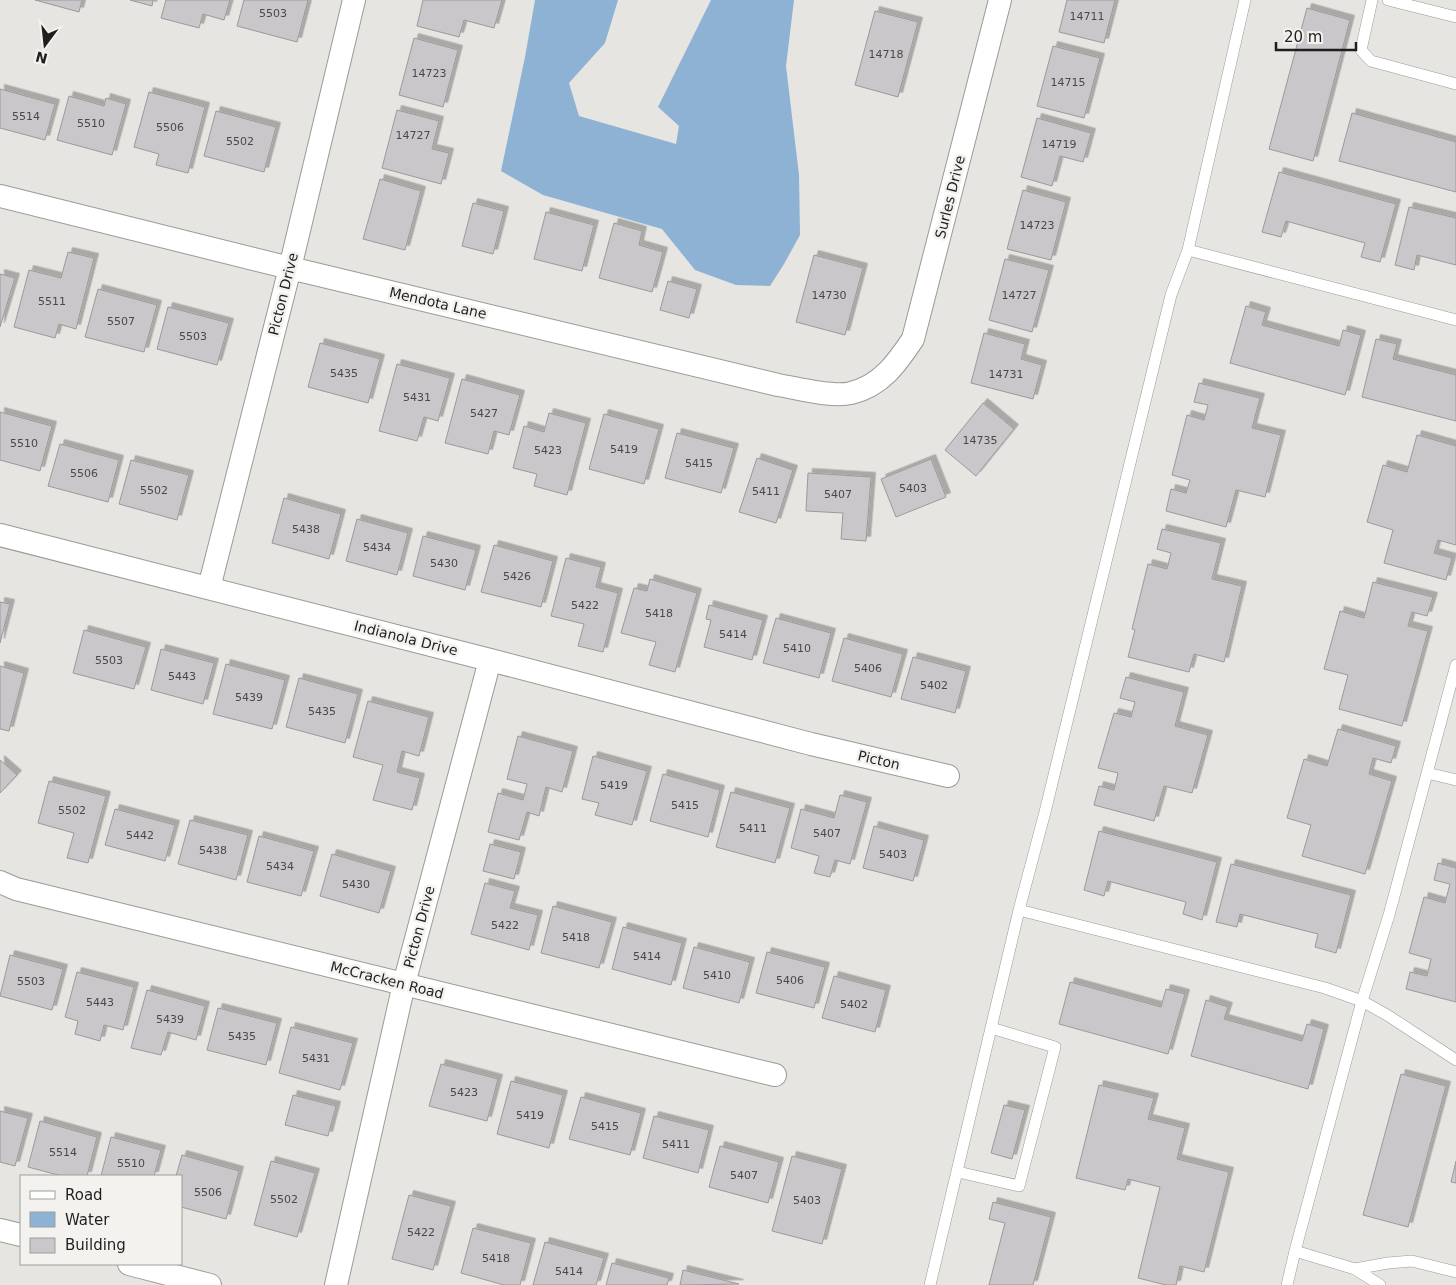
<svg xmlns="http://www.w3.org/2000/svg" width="1456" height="1285" viewBox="0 0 1456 1285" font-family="'DejaVu Sans',sans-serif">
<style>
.water{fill:#8eb2d3}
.building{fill:#c9c7ca;stroke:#9a999c;filter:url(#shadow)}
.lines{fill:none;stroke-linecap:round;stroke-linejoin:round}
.service-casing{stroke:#9a9a96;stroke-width:12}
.minor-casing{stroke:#9a9a96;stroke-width:24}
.service{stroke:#fff;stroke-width:11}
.minor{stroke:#fff;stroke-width:22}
.labels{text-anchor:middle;stroke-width:5;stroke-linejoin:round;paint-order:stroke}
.number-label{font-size:11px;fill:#4a4949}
.street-label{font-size:14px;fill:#1f1f1e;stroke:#f3f2ef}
</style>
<defs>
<filter id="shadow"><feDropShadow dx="4.5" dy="-4.5" stdDeviation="0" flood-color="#0004"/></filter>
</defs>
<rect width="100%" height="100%" fill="#e6e5e1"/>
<path class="water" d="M535 0H618L605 43 569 83 579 116 676 144 679 126 658 107 711 0H794L786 66 799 175 800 235 784 264 770 286 736 285 695 270 662 229 543 195 501 171 525 57Z"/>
<path class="building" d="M35 0H82L79 12Z
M130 0H153L152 6Z
M166 0H230L224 20 203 14 199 28 161 18Z
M244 0H308L297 42 237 26Z
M423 0H502L494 28 464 20 459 37 417 26Z
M1067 0H1115L1104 43 1059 32Z
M1307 8 1350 20 1313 161 1269 149Z
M875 11 918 22 898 97 855 85Z
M414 38 458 50 443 107 399 95Z
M1053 46 1100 58 1084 118 1037 106Z
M0 89 55 104 45 140 0 128Z
M149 92 205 107 188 173 156 165 159 154 134 147Z
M69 96 104 106 106 98 126 104 112 155 57 140Z
M397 110 439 121 432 149 449 153 441 184 382 168Z
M216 111 276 127 264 172 204 156Z
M1352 113 1456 142V192L1339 161Z
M1037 118 1091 133 1083 162 1060 156 1052 186 1021 177Z
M1279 172 1396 204 1380 262 1361 257 1365 243 1286 221 1281 237 1262 232Z
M380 179 421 191 405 250 363 239Z
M1023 190 1066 202 1051 260 1007 249Z
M473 203 504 211 493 254 462 246Z
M1409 207 1456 218V265L1417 255 1414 270 1395 265Z
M546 212 594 225 582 271 534 259Z
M614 223 642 231 639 245 663 252 652 292 599 278Z
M68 252 94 258 76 329 59 324 55 338 14 327 29 270 61 278Z
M814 255 863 268 845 335 796 322Z
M1005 259 1049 270 1032 332 989 320Z
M0 274 15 278 0 327Z
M668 281 697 289 689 318 660 310Z
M98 289 157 305 144 352 85 337Z
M1246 306 1266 312 1262 325 1339 346 1343 330 1361 335 1345 395 1230 363Z
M168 307 229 323 217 365 157 349Z
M984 333 1025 344 1021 359 1042 365 1033 399 971 383Z
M1376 339 1397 344 1393 359 1456 375V421L1362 397Z
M320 343 380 359 368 403 308 387Z
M397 364 450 378 438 421 424 417 417 441 379 431Z
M462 379 520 395 509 435 494 431 488 454 445 443Z
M1199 383 1260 398 1252 428 1281 435 1265 497 1236 490 1226 527 1166 511 1171 489 1186 493 1190 480 1172 475 1187 415 1204 420 1208 405 1194 402Z
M983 403 1014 429 976 476 945 450Z
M0 412 52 426 40 471 0 460Z
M549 413 586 423 567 495 534 486 537 474 513 468 524 426 544 432Z
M604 414 659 429 644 484 589 469Z
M677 433 734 448 721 493 665 478Z
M1417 435 1456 446V545L1438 540 1434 553 1452 558 1446 580 1384 563 1393 530 1367 522 1383 465 1407 472Z
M60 444 119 460 108 502 48 486Z
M757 458 793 470 776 523 739 512Z
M931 459 946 497 896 517 881 479Z
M131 460 189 475 177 520 119 504Z
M808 473 871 477 866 541 841 539 843 513 806 511Z
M284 498 341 514 329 559 272 543Z
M357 519 408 533 397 575 346 561Z
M1162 529 1221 543 1212 579 1242 586 1224 662 1194 654 1189 672 1128 657 1135 630 1132 629 1148 564 1167 569 1171 553 1157 549Z
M423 536 476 550 465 590 413 576Z
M494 545 553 561 541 607 481 592Z
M566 558 601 567 596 587 618 593 603 652 578 646 584 624 551 616Z
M650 579 697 593 675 672 649 665 656 642 621 633 634 588 647 591Z
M1373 582 1433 597 1427 616 1412 612 1408 626 1428 631 1402 726 1339 709 1348 675 1324 669 1340 611 1364 618Z
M0 602 10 604 0 643Z
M709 605 763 620 752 660 704 647 711 620 706 619Z
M776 618 831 633 819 678 763 663Z
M84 630 146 647 134 689 73 673Z
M844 638 903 654 891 697 832 681Z
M161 649 214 663 203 704 151 690Z
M913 657 966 671 955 713 901 699Z
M226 664 285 680 272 729 213 714Z
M0 666 24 673 9 731 0 729Z
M1126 677 1184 692 1175 726 1208 735 1192 793 1164 786 1154 821 1094 805 1099 786 1114 790 1118 773 1098 768 1114 713 1131 717 1135 702 1120 698Z
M299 678 358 694 345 743 286 727Z
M368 701 429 717 419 756 402 751 397 772 420 778 412 810 373 800 383 765 353 757Z
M1338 729 1396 746 1391 763 1373 758 1369 774 1392 781 1365 874 1302 856 1311 825 1287 818 1304 759 1327 766Z
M518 736 573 751 562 792 546 787 539 816 527 812 519 840 488 832 498 793 523 800 527 784 507 779Z
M593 756 647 771 632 825 595 815 599 803 582 799Z
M0 760 17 775 0 793Z
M663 774 720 790 708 837 650 821Z
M49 781 106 796 88 863 67 858 74 833 38 823Z
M731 792 790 808 775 863 716 847Z
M840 795 867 802 850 864 835 860 830 877 814 873 819 856 791 848 801 809 834 818Z
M115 809 175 825 165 861 105 845Z
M190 820 248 835 236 880 178 864Z
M874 826 924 840 913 881 863 868Z
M1099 831 1217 862 1202 920 1183 914 1186 902 1108 881 1104 896 1084 890Z
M259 836 314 851 301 896 247 882Z
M490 844 521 852 514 879 483 871Z
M332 854 391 871 379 913 320 896Z
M1438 863 1456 868V1002L1406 989 1410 972 1427 976 1431 959 1409 953 1424 897 1445 903 1450 884 1434 880Z
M1231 864 1351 895 1336 953 1315 947 1318 934 1240 914 1237 927 1216 922Z
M485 883 515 891 510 908 538 915 529 950 471 934Z
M553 906 612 922 599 968 541 953Z
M623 927 682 943 671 985 612 969Z
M694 947 750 962 739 1003 683 988Z
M767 952 825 967 814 1008 756 993Z
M10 955 63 969 52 1010 0 996Z
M77 972 134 987 123 1030 104 1025 100 1041 75 1034 78 1021 65 1017Z
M834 976 886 990 875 1032 822 1018Z
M1070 982 1161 1007 1166 989 1185 994 1168 1054 1059 1024Z
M147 990 205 1006 196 1040 168 1032 161 1055 131 1048Z
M1206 1000 1228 1007 1224 1019 1302 1041 1307 1024 1324 1029 1308 1089 1191 1056Z
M218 1008 277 1023 266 1065 207 1050Z
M291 1027 353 1043 340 1090 279 1073Z
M441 1064 498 1079 487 1121 429 1106Z
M1401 1074 1446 1086 1408 1227 1363 1215Z
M511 1081 563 1095 549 1148 497 1134Z
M1099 1085 1154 1098 1148 1119 1185 1128 1177 1159 1229 1172 1204 1272 1180 1266 1176 1285H1166L1138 1278 1160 1187 1128 1179 1125 1190 1076 1178Z
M293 1095 336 1106 328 1136 285 1125Z
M581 1097 641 1113 630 1155 569 1139Z
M1004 1105 1025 1110 1012 1159 991 1153Z
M0 1111 28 1118 15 1166 0 1162Z
M654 1116 709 1130 698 1173 643 1158Z
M40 1121 97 1137 87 1176H62L28 1167Z
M111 1137 161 1150 154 1176H101Z
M720 1146 779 1162 768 1203 709 1187Z
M182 1155 239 1171 226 1219 181 1207V1176H176Z
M792 1156 842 1169 822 1244 772 1231Z
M271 1161 315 1173 297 1237 254 1225Z
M1456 1161V1183L1451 1182Z
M409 1195 451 1206 433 1270 392 1259Z
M993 1202 1051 1217 1033 1285H989L1005 1223 989 1219Z
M473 1228 531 1243 520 1285H504L461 1273Z
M545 1242 604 1258 596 1285H533Z
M612 1263 669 1278 667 1285H606Z
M683 1270 739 1284 680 1285Z"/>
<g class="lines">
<g class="service-casing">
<path id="service" d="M1372 0 1361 50 1371 61 1456 84
M1388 0 1456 17
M1188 250 1456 320
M1427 773 1456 780
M1019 910 1325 988 1362 1001 1387 1015 1456 1060
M958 1172 1019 1186 1055 1047 991 1028
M1295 1251 1355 1269 1380 1285
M1355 1269 1388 1263 1412 1261 1456 1272
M930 1285 1019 910 1045 812 1171 295 1188 250 1245 0
M1287 1285 1295 1251 1362 1001 1389 915 1456 665"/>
</g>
<g class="minor-casing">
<path id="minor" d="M0 196 290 268 778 385C797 388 833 398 851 393 881 386 897 363 913 339L1000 0
M0 535 490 660 811 744 948 776
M209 588 290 268 354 0
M0 882 16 889 775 1075
M0 1230 21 1235
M129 1264 210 1285
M336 1285 404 984 490 660"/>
</g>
<use href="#service" class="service"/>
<use href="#minor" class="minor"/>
</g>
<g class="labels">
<g class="number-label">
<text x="273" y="17">5503</text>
<text x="1087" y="20">14711</text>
<text x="886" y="58">14718</text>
<text x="429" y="77">14723</text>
<text x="1068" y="86">14715</text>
<text x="26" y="120">5514</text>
<text x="91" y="127">5510</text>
<text x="170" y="131">5506</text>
<text x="413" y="139">14727</text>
<text x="240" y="145">5502</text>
<text x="1059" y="148">14719</text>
<text x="1037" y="229">14723</text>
<text x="829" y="299">14730</text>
<text x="1019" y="299">14727</text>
<text x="52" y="305">5511</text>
<text x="121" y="325">5507</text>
<text x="193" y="340">5503</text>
<text x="344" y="377">5435</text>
<text x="1006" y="378">14731</text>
<text x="417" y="401">5431</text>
<text x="484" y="417">5427</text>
<text x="980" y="444">14735</text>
<text x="24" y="447">5510</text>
<text x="624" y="453">5419</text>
<text x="548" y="454">5423</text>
<text x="699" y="467">5415</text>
<text x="84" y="477">5506</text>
<text x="913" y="492">5403</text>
<text x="154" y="494">5502</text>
<text x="766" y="495">5411</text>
<text x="838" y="498">5407</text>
<text x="306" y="533">5438</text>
<text x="377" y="551">5434</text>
<text x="444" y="567">5430</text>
<text x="517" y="580">5426</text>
<text x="585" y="609">5422</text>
<text x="659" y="617">5418</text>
<text x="733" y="638">5414</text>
<text x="797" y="652">5410</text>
<text x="109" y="664">5503</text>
<text x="868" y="672">5406</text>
<text x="182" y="680">5443</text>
<text x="934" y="689">5402</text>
<text x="249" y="701">5439</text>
<text x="322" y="715">5435</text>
<text x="614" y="789">5419</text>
<text x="685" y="809">5415</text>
<text x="72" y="814">5502</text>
<text x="753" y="832">5411</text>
<text x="827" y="837">5407</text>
<text x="140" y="839">5442</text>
<text x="213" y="854">5438</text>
<text x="893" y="858">5403</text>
<text x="280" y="870">5434</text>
<text x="356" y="888">5430</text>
<text x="505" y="929">5422</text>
<text x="576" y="941">5418</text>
<text x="647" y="960">5414</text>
<text x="717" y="979">5410</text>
<text x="790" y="984">5406</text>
<text x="31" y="985">5503</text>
<text x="100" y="1006">5443</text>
<text x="854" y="1008">5402</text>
<text x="170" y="1023">5439</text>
<text x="242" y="1040">5435</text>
<text x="316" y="1062">5431</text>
<text x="464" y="1096">5423</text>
<text x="530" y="1119">5419</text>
<text x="605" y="1130">5415</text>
<text x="676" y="1148">5411</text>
<text x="63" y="1156">5514</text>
<text x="131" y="1167">5510</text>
<text x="744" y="1179">5407</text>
<text x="208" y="1196">5506</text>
<text x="284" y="1203">5502</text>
<text x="807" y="1204">5403</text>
<text x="421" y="1236">5422</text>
<text x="496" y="1262">5418</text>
<text x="569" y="1275">5414</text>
</g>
<g class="street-label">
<text transform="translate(950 197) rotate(-76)" y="5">Surles Drive</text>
<text transform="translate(283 294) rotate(-76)" y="5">Picton Drive</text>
<text transform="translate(438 303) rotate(13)" y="5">Mendota Lane</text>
<text transform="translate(406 638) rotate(14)" y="5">Indianola Drive</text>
<text transform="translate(879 760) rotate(13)" y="5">Picton</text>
<text transform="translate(419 927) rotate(-75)" y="5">Picton Drive</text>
<text transform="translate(387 980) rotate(14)" y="5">McCracken Road</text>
</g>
</g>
<rect x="20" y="1175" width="162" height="90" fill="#f3f2ef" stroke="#9e9e9b"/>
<rect x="30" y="1191" width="25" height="8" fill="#ffffff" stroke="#9e9e9b"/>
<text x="65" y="1200" font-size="15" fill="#1f1f1e">Road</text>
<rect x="30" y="1212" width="25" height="15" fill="#8eb2d3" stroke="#9e9e9b"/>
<text x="65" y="1225" font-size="15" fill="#1f1f1e">Water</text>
<rect x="30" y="1238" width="25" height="15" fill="#c9c7ca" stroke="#9e9e9b"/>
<text x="65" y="1250" font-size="15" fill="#1f1f1e">Building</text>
<g transform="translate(45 45) rotate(195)" stroke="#f3f2ef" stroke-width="4" paint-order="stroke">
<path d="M0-4L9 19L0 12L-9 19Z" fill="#1f1f1e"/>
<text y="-8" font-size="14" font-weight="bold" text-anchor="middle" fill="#1f1f1e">N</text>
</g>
<path d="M1276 42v8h80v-8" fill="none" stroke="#1f1f1e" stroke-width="2.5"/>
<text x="1284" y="42" font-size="15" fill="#1f1f1e" stroke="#f3f2ef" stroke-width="4" paint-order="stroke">20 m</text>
</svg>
